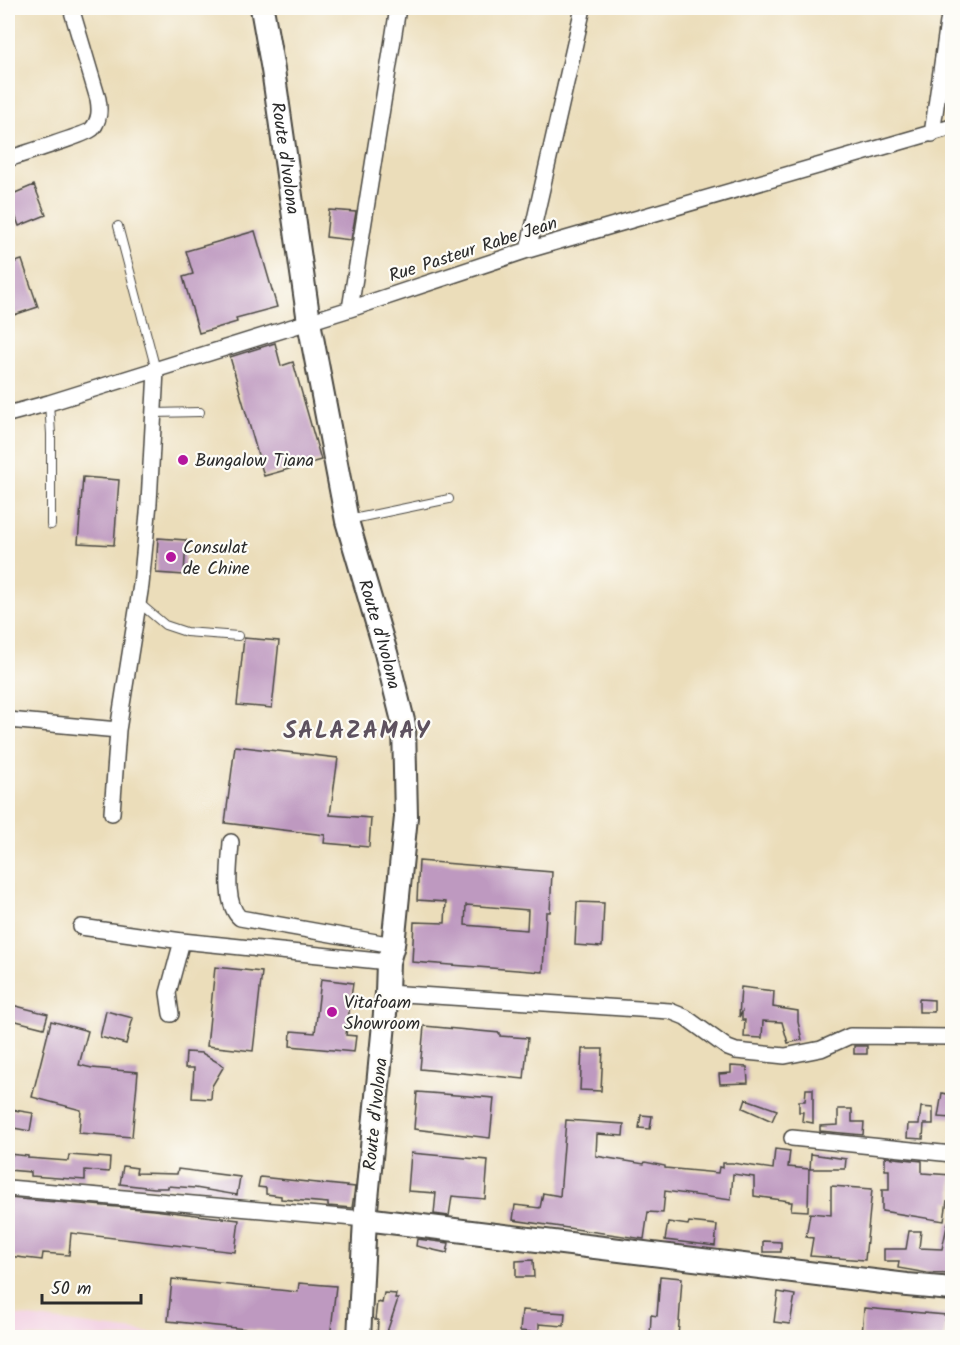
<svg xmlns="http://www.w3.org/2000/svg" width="960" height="1345" viewBox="0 0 960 1345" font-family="Kalam,sans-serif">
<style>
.built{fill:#f2cfe2}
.building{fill:#be99c0;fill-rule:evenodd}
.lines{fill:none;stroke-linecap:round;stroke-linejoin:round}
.lane-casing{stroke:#484640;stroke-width:10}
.street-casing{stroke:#484640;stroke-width:18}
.secondary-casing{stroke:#484640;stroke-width:26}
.lane{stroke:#fff;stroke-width:8}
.street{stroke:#fff;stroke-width:15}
.secondary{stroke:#fff;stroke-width:22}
.poi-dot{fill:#b5179e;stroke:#fdfcf7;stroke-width:2}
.labels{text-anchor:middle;stroke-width:4.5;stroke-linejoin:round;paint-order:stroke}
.street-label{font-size:18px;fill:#2b2b2b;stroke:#fdfcf7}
.poi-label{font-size:18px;fill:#2b2b2b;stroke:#fdfcf7;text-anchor:start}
.district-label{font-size:24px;font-weight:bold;letter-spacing:1.5px;fill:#5e525f;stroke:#fdfcf7}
</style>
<rect width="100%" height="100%" fill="#fdfcf7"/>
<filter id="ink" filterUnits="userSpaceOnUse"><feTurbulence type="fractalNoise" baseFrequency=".0167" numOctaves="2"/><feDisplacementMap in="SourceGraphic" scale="12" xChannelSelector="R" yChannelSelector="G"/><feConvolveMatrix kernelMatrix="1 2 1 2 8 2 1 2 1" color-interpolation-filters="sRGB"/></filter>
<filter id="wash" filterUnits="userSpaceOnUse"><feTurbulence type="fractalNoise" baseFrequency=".008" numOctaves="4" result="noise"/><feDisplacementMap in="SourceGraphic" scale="24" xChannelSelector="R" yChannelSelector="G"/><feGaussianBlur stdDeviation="1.35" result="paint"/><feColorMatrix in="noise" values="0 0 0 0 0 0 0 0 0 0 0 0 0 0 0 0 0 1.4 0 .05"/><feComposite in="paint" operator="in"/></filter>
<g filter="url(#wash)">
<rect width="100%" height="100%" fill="#ebddba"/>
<path class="built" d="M8 1314 180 1337H8Z"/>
<g id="blocks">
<path class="building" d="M34 185 46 215 19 226 8 196Z
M329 210 356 212 351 240 326 237Z
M255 231 277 307 236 318 237 322 199 333 183 277 193 274 186 251Z
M22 260 38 307 8 317V264Z
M275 343 281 366 293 362 321 460 264 476 230 357Z
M83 477 119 480 114 545 78 543Z
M158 538 186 540 184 575 156 573Z
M244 638 279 641 272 708 237 705Z
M235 746 338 758 330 815 371 818 369 847 324 843 325 835 225 823Z
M419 861 552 872 550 912H546L543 972 412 962 414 922 445 923 446 902 417 900ZM466 905 528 910 527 930 465 925Z
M577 902 604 903 602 947 575 945Z
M215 967 262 972 253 1051 207 1046Z
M321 979 353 983 346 1035 356 1036 354 1052 290 1046 291 1031 315 1033Z
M741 987 774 991 773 1007 798 1011V1022L802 1040 788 1043 782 1022 763 1021 762 1038 744 1037 745 1020H742V1012L739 1017Z
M919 999 934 1000V1012H919Z
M8 1004 48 1014 44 1028 8 1019Z
M106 1011 133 1018 126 1044 100 1037Z
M51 1021 88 1031 79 1065 92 1068 138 1072 132 1137 79 1133 81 1110 32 1097Z
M424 1026 500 1033V1036L528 1038 524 1079 420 1069Z
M854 1046H867V1054H854Z
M582 1049H603L601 1091 580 1090Z
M186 1052 202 1053 224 1066 212 1086 211 1099 192 1098 194 1068H185Z
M731 1066 747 1067 748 1083 720 1084 719 1074 731 1073Z
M806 1089H813V1123L802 1121 803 1112H799V1101H805Z
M417 1092 494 1098 490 1138 414 1129Z
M942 1093 952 1095V1118L938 1117Z
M746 1099 777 1110 772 1121 743 1108Z
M921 1107 933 1108V1124H924L923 1139 907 1138 908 1124H919Z
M8 1109 33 1113 30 1131 8 1127Z
M838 1109H852V1122H864L863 1135 820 1131V1126L838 1125Z
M641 1115 652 1116 650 1129 639 1128Z
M566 1120 624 1124 623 1136 597 1134 596 1156 644 1164 645 1162 665 1166V1168L718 1173 719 1167 723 1168V1163H732L773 1169 775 1149 790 1151 788 1167 809 1169 808 1211 791 1210 792 1202H789V1201L754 1196V1177L733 1174 731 1200 665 1191 663 1213 648 1212 644 1239 513 1220 515 1205 540 1208 543 1193 560 1196Z
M411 1153 488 1160 485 1199 452 1196 449 1216 434 1214 436 1193 408 1191Z
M8 1154 28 1156V1158L68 1161 69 1155 110 1158 109 1172 85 1170V1180L31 1176V1172L8 1170Z
M811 1154 846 1159 845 1169H810Z
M885 1157 922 1161V1173L952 1175V1202L947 1201 944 1221 882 1211V1190H889V1170H885Z
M123 1166 137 1168 136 1173 177 1174 178 1169 240 1177 237 1195 195 1188 168 1186V1188H154L120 1184Z
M260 1177 355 1187 352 1208 328 1206V1203L281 1199V1196L266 1194V1188L258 1187Z
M831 1186 872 1189 865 1260 810 1256 813 1238 806 1237 810 1213 831 1215Z
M8 1198 153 1210 239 1220 235 1252 71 1233 69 1255 43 1253 42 1260 8 1256Z
M668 1222 688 1225 689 1222 717 1225 715 1246 665 1240Z
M948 1222H952V1274L927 1273 898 1268 899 1261H884V1249H906L909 1231H921L919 1248 942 1249Z
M417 1239 449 1243 447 1253 416 1246Z
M763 1241 781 1242V1252H763Z
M533 1260 534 1277H516V1261Z
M660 1276 682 1278 678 1338H650L651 1315 657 1316Z
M172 1279 298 1292 299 1283 336 1286 330 1338 294 1336V1334L168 1321Z
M778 1292 795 1295 790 1324 774 1322Z
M384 1293 396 1294 395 1299H398L385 1338H377L378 1320H375L377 1302 382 1303Z
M864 1308 946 1315 944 1338 862 1336Z
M522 1310 565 1313 564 1326 539 1324V1333L520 1331Z"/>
</g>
</g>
<g filter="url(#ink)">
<use href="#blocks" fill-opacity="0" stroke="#484640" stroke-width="1.5"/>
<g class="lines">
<g class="lane-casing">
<path id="lane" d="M118 226 156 370
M49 403 51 434V525
M154 413 200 412
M348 520 449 499
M139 603 165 625 186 632 238 636"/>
</g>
<g class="street-casing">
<path id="street" d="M932 134 950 8
M8 159C19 155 88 134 92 129 100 120 100 110 98 99L71 8
M528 250 583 8
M350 309 398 8
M8 414 49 403 350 309 528 250 952 127
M8 720 118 730
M112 813 118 730 141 585 149 503 156 370
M231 842C230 863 223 903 240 918L393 945
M81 927 182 941
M387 993 670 1011 685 1017 728 1048 736 1051 785 1056 821 1049 850 1036 952 1037
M171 1014 168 993 182 941 388 962
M792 1138 952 1154
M8 1188 365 1219"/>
</g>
<g class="secondary-casing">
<g id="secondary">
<path id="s1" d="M262 8 273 70 309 322 347 521 386 653 404 725 406 817 393 945 388 962 387 993 365 1219 359 1338"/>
<path d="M365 1219 907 1285 952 1289"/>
</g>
</g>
<use href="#lane" class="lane"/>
<use href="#street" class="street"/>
<use href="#secondary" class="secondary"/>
</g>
</g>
<g class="poi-dot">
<circle cx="183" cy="460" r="6"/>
<circle cx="171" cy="557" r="6"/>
<circle cx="332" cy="1012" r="6"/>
</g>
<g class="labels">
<g class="street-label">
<text dy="6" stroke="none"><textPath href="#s1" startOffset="152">Route d'Ivolona</textPath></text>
<text transform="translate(473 249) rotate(-18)" y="6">Rue Pasteur Rabe Jean</text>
<text dy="6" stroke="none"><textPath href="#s1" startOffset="638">Route d'Ivolona</textPath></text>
<text transform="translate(375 1114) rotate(-84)" y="6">Route d'Ivolona</text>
</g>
<g class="poi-label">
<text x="195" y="466">Bungalow Tiana</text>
<text x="183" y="553">Consulat<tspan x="183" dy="21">de Chine</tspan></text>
<text x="344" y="1008">Vitafoam<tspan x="344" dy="21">Showroom</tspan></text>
</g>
<g class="district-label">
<text x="357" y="738">SALAZAMAY</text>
</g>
</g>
<rect width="960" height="1345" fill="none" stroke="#fdfcf7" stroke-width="30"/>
<path d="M42 1294v9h99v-9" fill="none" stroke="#2b2b2b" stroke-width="3"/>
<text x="51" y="1294" font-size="18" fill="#2b2b2b" stroke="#fdfcf7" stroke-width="4.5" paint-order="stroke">50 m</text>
</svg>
